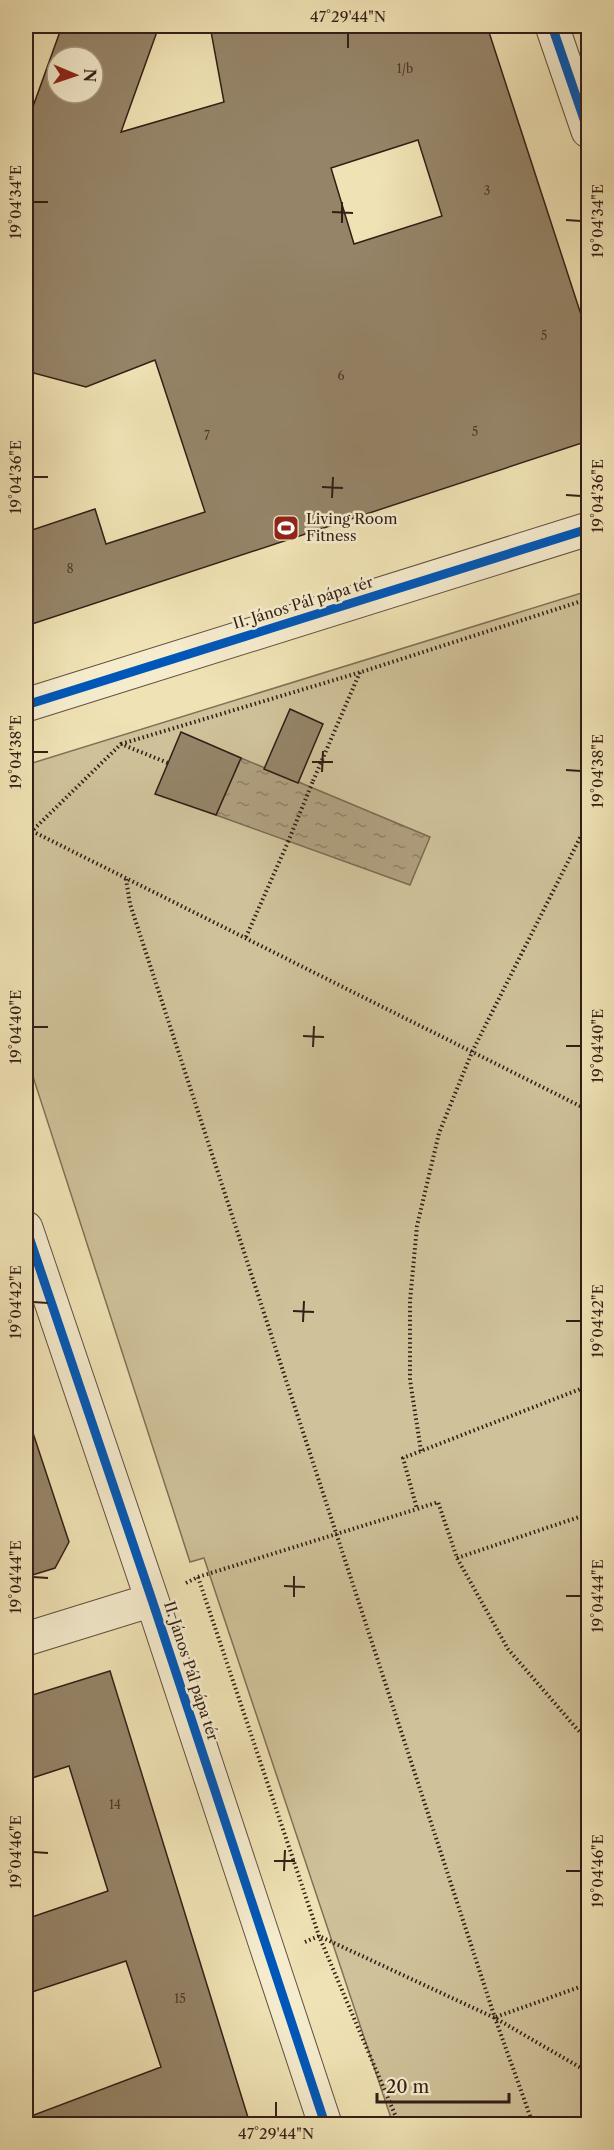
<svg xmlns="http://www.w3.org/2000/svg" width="614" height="2150" viewBox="0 0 614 2150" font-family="'Libre Caslon Text',serif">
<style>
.park{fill:#cfc199;stroke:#817058;stroke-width:1.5}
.water{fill:url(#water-ripples);stroke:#7d6b54;stroke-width:1.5}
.building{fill:#958468;stroke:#331e16;stroke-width:1.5;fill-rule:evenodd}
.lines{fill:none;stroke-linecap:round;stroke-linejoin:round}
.minor-casing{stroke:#624f3e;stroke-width:35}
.path{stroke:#331e16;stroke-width:4;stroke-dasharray:1.5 3;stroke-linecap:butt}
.minor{stroke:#f5ecce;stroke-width:33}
.path-bridge{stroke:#331e16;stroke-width:4;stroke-dasharray:1.5 3;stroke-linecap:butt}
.cycleway-casing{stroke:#f5ecce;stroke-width:13}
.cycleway{stroke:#0057b8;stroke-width:9}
.ticks{fill:none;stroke:#331e16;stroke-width:2}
.labels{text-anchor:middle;stroke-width:5;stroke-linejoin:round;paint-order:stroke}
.number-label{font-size:12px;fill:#4c382a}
.poi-label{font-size:15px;fill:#331e16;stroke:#f5ecce;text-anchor:start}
.street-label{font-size:15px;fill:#331e16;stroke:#f5ecce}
.neatline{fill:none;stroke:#331e16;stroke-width:2}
.ticks-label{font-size:15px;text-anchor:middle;fill:#331e16}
</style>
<defs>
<pattern id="water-ripples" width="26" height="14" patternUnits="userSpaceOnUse" patternTransform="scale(1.5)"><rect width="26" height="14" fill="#af9f7e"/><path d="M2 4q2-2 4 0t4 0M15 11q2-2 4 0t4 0" fill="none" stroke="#8f8166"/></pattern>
</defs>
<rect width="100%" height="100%" fill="#efe2b4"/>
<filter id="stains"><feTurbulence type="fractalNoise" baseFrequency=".00333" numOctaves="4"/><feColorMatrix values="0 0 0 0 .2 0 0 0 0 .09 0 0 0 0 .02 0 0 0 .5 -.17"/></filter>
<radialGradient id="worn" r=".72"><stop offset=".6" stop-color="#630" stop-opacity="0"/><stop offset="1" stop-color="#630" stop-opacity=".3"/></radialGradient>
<path class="park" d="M588 591V2124H393L204 1558 190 1562 26 1055V765Z"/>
<path class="water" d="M241 758 430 837 410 885 216 815Z"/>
<path class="building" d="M62 26H159L121 132 224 102 210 26H487L588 336V441L26 626V532L95 509 106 544 205 512 155 360 86 387 26 371V126ZM57 57H93V93H57ZM418 140 442 216 354 244 331 168Z
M290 709 323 724 298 783 264 769Z
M181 732 241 758 216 815 155 794Z
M32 1430 69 1542 55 1568 26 1577V1431Z
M110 1671 250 2124H26V2118L161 2067 126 1961 26 1994V1919L108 1891 69 1766 26 1780V1697Z"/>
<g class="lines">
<g class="minor-casing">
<path id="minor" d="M552 26 588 131
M26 705 588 529
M26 1228 152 1600 325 2124
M26 1639 152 1600"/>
</g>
<path class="path" d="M121 744 361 672 588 599
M313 781 360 672
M26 828 32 831 121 744 168 763
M32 831 588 1110
M126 879 130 904 495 2018 533 2124
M246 937 288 842
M588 1386 403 1458 417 1509 438 1502 457 1558 508 1649 577 1729 588 1740
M421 1451 410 1380V1301L417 1226 439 1133 472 1052 588 822
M457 1558 588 1514
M198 1577 319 1936 399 2124
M186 1583 198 1577 417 1509
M305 1942 319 1936 495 2018 588 2072
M496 2017 588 1984
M585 2124 588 2117"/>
<use href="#minor" class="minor"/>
<path class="path-bridge" d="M288 842 313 781"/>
<g class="cycleway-casing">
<path id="cycleway" d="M552 26 588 131
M26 705 588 529
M26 1228 152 1600 325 2124"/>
</g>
<use href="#cycleway" class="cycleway"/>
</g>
<path class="ticks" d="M348 48V33M33 202H48M332 212 353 213M566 220 581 221M342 223V202M33 477H48M322 487 343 488M566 495 581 496M332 498 333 477M33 752H48M312 762H333M566 770 581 771M322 772 323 751M33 1027H48M303 1036 324 1037M566 1046H581M313 1047 314 1026M33 1302 48 1303M293 1311 314 1312M566 1321H581M303 1322 304 1301M33 1577 48 1578M284 1586 305 1587M566 1596H581M294 1597V1576M33 1852 48 1853M274 1861H295M284 1871 285 1850M566 1871H581M276 2117V2102"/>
<defs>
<g id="stadium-square" transform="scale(1.35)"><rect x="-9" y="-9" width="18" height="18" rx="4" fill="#8f2418" stroke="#f5ecce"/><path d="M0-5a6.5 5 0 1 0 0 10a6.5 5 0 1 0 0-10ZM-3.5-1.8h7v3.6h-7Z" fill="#fff"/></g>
</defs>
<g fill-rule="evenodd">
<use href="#stadium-square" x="286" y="528"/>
</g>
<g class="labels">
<g class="number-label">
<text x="405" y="73">1/b</text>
<text x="487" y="195">3</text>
<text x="544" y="340">5</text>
<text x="341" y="380">6</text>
<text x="475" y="436">5</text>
<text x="207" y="440">7</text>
<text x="70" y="573">8</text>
<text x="115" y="1809">14</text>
<text x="180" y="2003">15</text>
</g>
<g class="poi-label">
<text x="306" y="524">Living Room<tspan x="306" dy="17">Fitness</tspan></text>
</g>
<g class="street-label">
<text transform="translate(303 603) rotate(-17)" y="5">II. János Pál pápa tér</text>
<text transform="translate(191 1671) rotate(72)" y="5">II. János Pál pápa tér</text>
</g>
</g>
<rect width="614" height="2150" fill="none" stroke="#efe2b4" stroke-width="66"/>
<g transform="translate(75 75) rotate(92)"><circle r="28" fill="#f5ecce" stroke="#a79a84" stroke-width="1.5"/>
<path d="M0-4.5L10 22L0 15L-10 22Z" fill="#8f2418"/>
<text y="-9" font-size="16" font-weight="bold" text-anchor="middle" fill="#331e16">N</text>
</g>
<path d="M377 2093v9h132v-9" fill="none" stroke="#331e16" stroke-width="3"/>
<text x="386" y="2093" font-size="18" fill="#331e16" stroke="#f5ecce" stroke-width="4.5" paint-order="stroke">20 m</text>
<rect x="33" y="33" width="548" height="2084" class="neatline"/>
<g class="ticks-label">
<text x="348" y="22">47°29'44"N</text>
<text transform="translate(16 202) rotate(-90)" y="5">19°04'34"E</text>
<text transform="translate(598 221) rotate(-90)" y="5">19°04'34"E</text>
<text transform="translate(16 477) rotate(-90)" y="5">19°04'36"E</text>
<text transform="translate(598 496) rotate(-90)" y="5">19°04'36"E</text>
<text transform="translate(16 752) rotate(-90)" y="5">19°04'38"E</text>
<text transform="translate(598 771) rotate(-90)" y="5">19°04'38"E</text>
<text transform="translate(16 1027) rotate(-90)" y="5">19°04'40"E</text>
<text transform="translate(598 1046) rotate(-90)" y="5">19°04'40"E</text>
<text transform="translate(16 1302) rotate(-90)" y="5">19°04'42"E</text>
<text transform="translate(598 1321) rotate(-90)" y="5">19°04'42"E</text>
<text transform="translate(16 1577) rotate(-90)" y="5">19°04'44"E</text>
<text transform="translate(598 1596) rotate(-90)" y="5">19°04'44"E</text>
<text transform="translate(16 1852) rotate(-90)" y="5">19°04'46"E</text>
<text transform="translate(598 1871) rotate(-90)" y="5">19°04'46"E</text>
<text x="276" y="2139">47°29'44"N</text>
</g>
<rect width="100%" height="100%" filter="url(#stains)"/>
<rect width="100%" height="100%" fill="url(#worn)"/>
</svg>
